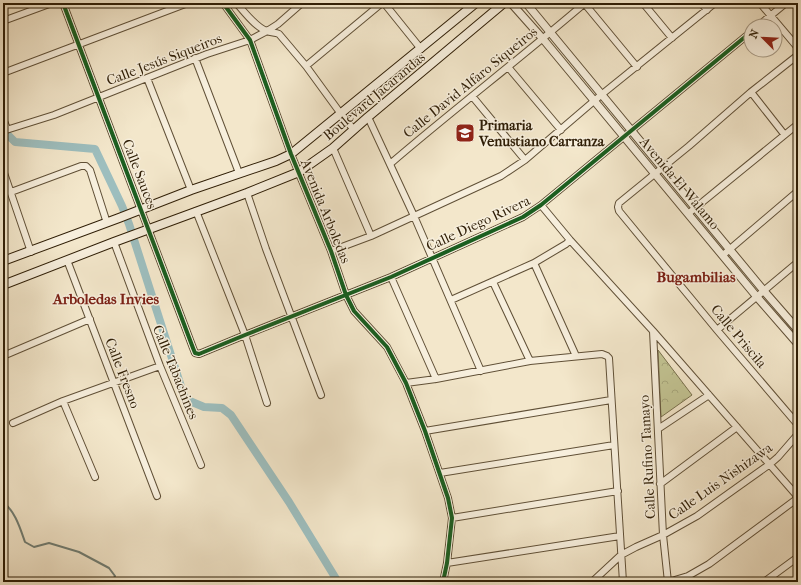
<svg xmlns="http://www.w3.org/2000/svg" width="801" height="585" viewBox="0 0 801 585" font-family="'IM FELL French Canon',serif">
<style>
.park{fill:url(#park-crowns);stroke:#78704c}
.lines{fill:none;stroke-linecap:round;stroke-linejoin:round}
.stream{stroke:#717e74;stroke-width:2}
.canal{stroke:#9dbebe;stroke-width:8}
.minor-casing{stroke:#605037;stroke-width:8}
.tertiary-casing{stroke:#605037;stroke-width:9}
.secondary-casing{stroke:#2f1e06;stroke-width:10}
.minor{stroke:#f7efdd;stroke-width:6}
.tertiary{stroke:#f7efdd;stroke-width:7}
.secondary{stroke:#f7efdd;stroke-width:8}
.cycleway-casing{stroke:#f7efdd;stroke-width:6}
.cycleway{stroke:#1b5e20;stroke-width:4}
.labels{text-anchor:middle;stroke-width:3;stroke-linejoin:round;paint-order:stroke}
.street-label{font-size:14px;fill:#2f1e06;stroke:#f7efdd}
.poi-label{font-size:14px;font-weight:bold;fill:#2f1e06;stroke:#f7efdd;text-anchor:start}
.neighbourhood-label{font-size:15px;font-weight:bold;fill:#7a1f14;stroke:#f7efdd}
</style>
<defs>
<pattern id="park-crowns" width="20" height="18" patternUnits="userSpaceOnUse"><rect width="20" height="18" fill="#c2c392"/><path d="M2 6a3 3 0 1 1 6 0M12 15a3 3 0 1 1 6 0" fill="none" stroke="#a7a77c"/></pattern>
</defs>
<rect width="100%" height="100%" fill="#f3e7cb"/>
<filter id="stains"><feTurbulence type="fractalNoise" baseFrequency=".005" numOctaves="4"/><feColorMatrix values="0 0 0 0 .2 0 0 0 0 .09 0 0 0 0 .02 0 0 0 .5 -.17"/></filter>
<radialGradient id="worn" r=".72"><stop offset=".6" stop-color="#630" stop-opacity="0"/><stop offset="1" stop-color="#630" stop-opacity=".3"/></radialGradient>
<path class="park" d="M658 350 692 395 661 417Z"/>
<g class="lines">
<path class="stream" d="M3 502C15 511 20 528 25 542L34 547 49 543 79 552 109 568 115 576 112 582"/>
<path class="canal" d="M3 130 15 142 95 149 122 206 129 224 185 399 204 407 222 408 231 415 289 502 338 582"/>
<g class="minor-casing">
<path id="minor" d="M63 3 193 348 195 353 199 354 245 335 391 277 523 217 541 205 751 32
M223 3 250 40 291 154 331 251 346 295 354 311 387 347 406 383 425 431 448 498 452 518 447 563 443 582
M236 3C244 11 256 28 267 31 271 33 275 32 279 34L306 66 341 114 354 130
M384 3 421 49
M584 3 637 67
M643 3 672 38
M701 3 707 10
M760 3 798 48
M3 21 52 3
M758 26 786 3
M798 55 751 92 689 146 619 203 618 207 619 211 717 330 798 425
M195 58 239 173
M306 66 382 3
M508 67 561 130
M3 73 188 3
M147 78 191 190
M751 92 784 134
M472 96 525 160
M368 117 414 216 481 371
M3 118 7 129
M3 131 54 115 207 54 250 40 267 31 278 24 302 3
M333 148 371 236
M390 164C454 109 521 58 585 3
M3 170 31 252
M11 192 81 166H86L90 170 107 223
M247 193 266 249 321 395
M541 205 570 240 653 331 663 535 668 582 688 576 709 564 798 498
M196 211 245 335 267 403
M689 213 798 124
M114 242 160 366 201 465
M331 251 371 236 501 176 525 160 601 95 715 3
M723 255 798 191
M67 260 157 496
M534 263 576 356
M391 277 436 379
M493 282 530 361
M451 300 534 263 566 244 570 240
M717 330 798 262
M653 331 798 497
M3 356 90 319
M406 383 436 379 530 361 602 354 607 356 609 358 623 582
M63 401 95 477
M13 423 63 401 160 366
M658 429 709 395
M425 431 611 400
M440 473 614 445
M660 484 737 427
M452 518 618 491
M447 563 620 536
M592 582 621 555 636 547 663 535 697 516 770 464 778 457 798 434
M764 582 798 557"/>
</g>
<g class="tertiary-casing">
<path id="tertiary" d="M511 3 543 39 757 297 798 344
M526 3 764 291 798 330"/>
</g>
<g class="secondary-casing">
<path id="secondary" d="M3 261 119 218 191 190 276 161 291 154 476 3
M3 285 114 242 247 193 299 172 333 148 368 117 504 3"/>
</g>
<use href="#minor" class="minor"/>
<use href="#tertiary" class="tertiary"/>
<use href="#secondary" class="secondary"/>
<g class="cycleway-casing">
<path id="cycleway" d="M63 3 193 348 195 353 199 354 245 335 391 277 523 217 541 205 751 32
M223 3 250 40 291 154 331 251 346 295 354 311 387 347 406 383 425 431 448 498 452 518 447 563 443 582"/>
</g>
<use href="#cycleway" class="cycleway"/>
</g>
<defs>
<g id="school-square" transform="scale(1)"><rect x="-9" y="-9" width="18" height="18" rx="4" fill="#8f2418" stroke="#f7efdd"/><path d="M0-5L7-2L0 1L-7-2ZM-4 1L0 2.5L4 1V4Q0 6-4 4Z" fill="#fff"/></g>
</defs>
<g fill-rule="evenodd">
<use href="#school-square" x="465" y="133"/>
</g>
<g class="labels">
<g class="street-label">
<text transform="translate(164 59) rotate(-21)" y="5">Calle Jesús Siqueiros</text>
<text transform="translate(470 82) rotate(-39)" y="5">Calle David Alfaro Siqueiros</text>
<text transform="translate(374 96) rotate(-40)" y="5">Boulevard Jacarandas</text>
<text transform="translate(140 174) rotate(69)" y="5">Calle Sauces</text>
<text transform="translate(680 183) rotate(50)" y="5">Avenida El Walamo</text>
<text transform="translate(326 211) rotate(68)" y="5">Avenida Arboledas</text>
<text transform="translate(478 223) rotate(-25)" y="5">Calle Diego Rivera</text>
<text transform="translate(739 336) rotate(50)" y="5">Calle Priscila</text>
<text transform="translate(176 372) rotate(68)" y="5">Calle Tabachines</text>
<text transform="translate(123 373) rotate(69)" y="5">Calle Fresno</text>
<text transform="translate(647 457) rotate(-93)" y="5">Calle Rufino Tamayo</text>
<text transform="translate(720 481) rotate(-35)" y="5">Calle Luis Nishizawa</text>
</g>
<g class="poi-label">
<text x="479" y="130">Primaria<tspan x="479" dy="16">Venustiano Carranza</tspan></text>
</g>
<g class="neighbourhood-label">
<text x="696" y="282">Bugambilias</text>
<text x="106" y="304">Arboledas Invies</text>
</g>
</g>
<rect width="801" height="585" fill="none" stroke="#f3e7cb" stroke-width="16"/>
<rect x="4" y="4" width="793" height="577" fill="none" stroke="#2f1e06" stroke-width="2"/>
<rect x="8" y="8" width="785" height="569" fill="none" stroke="#2f1e06"/>
<g transform="translate(763 38) rotate(294)"><circle r="19" fill="#f7efdd" stroke="#a79b87"/>
<path d="M0-3L7 15L0 10L-7 15Z" fill="#8f2418"/>
<text y="-6" font-size="11" font-weight="bold" text-anchor="middle" fill="#2f1e06">N</text>
</g>
<rect width="100%" height="100%" filter="url(#stains)"/>
<rect width="100%" height="100%" fill="url(#worn)"/>
</svg>
